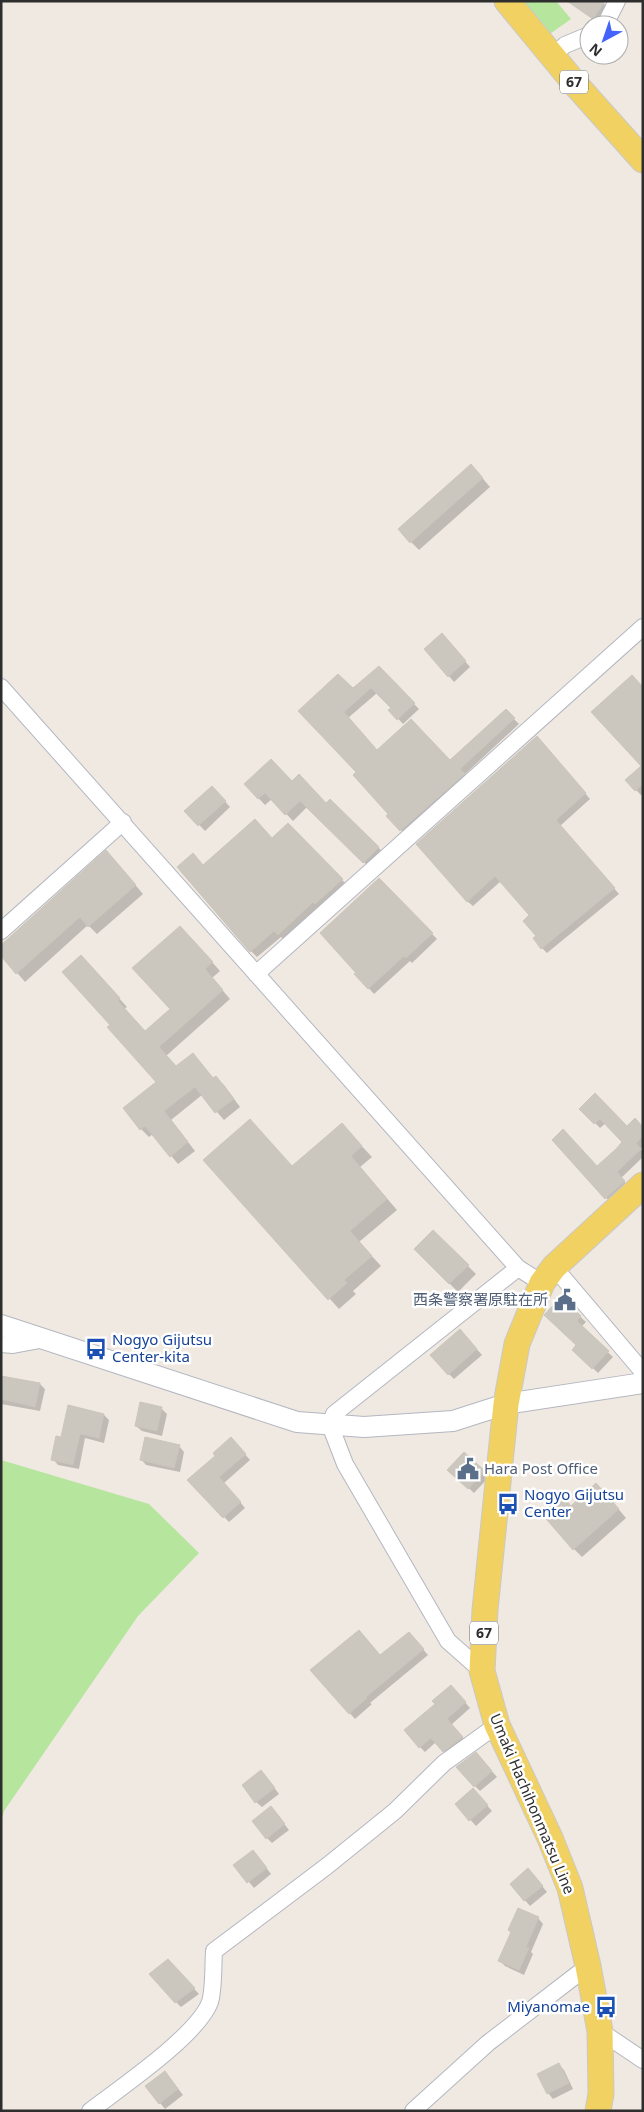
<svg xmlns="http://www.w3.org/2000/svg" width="644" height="2112" viewBox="0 0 644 2112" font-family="'Noto Sans','Noto Sans JP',sans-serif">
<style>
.green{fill:#b6e59e}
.shadow{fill:#0003}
.building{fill:#cbc7bf;stroke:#cbc5ba}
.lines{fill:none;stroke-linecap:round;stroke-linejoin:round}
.minor-casing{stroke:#b4b7c1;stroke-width:18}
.tertiary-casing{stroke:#b4b7c1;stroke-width:22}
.primary-casing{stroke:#c9c9c9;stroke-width:27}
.minor{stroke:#fff;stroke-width:16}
.tertiary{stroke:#fff;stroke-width:20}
.primary{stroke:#f2d163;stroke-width:25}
.labels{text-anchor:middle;stroke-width:5;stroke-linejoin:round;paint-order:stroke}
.shield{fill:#fff;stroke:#6d6d6d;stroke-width:1}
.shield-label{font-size:14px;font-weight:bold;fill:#2e2e2e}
.service-label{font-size:15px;fill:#4e5e75;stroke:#fff;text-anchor:end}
.transit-label{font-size:15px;fill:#164399;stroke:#fff;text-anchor:start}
.street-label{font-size:15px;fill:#2e2e2e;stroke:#fff}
</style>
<rect width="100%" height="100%" fill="#efe9e1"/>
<path class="green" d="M521 1H556L571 19 547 36Z
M1 1460 149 1504 199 1553 138 1616 4 1811 1 1822Z"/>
<path class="shadow" d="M603 3 609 8 599 21 575 5Z
M479 474 490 487 419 550 411 542Z
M447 640 470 667 454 682 426 649Z
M379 668 419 709 403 724 390 710 393 708 377 693 348 718 378 752 450 762 506 711 519 724 464 775 469 779 406 835 388 816 390 814 358 772 300 711 353 690Z
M643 688V794L641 795 626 780 642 766Z
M542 743 590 799 560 826 619 894 547 953 542 948 531 915 501 881 473 906 467 901Z
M292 782 326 805 330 801 385 854 371 869 307 807 293 821 272 799 265 805 245 784Z
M212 787 230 807 205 831 186 811Z
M288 825 348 886 285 941 281 937 257 957 251 951 272 840Z
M114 860 143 894 97 934 88 925 25 982 1 954Z
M379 880 437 939 412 963 410 961 374 994 356 974Z
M188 935 220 971 212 978 230 999 166 1056 177 1068 193 1055 214 1079 216 1078 224 1085 240 1107 224 1120 202 1095 171 1120 195 1151 178 1164 153 1134 149 1137 141 1129 158 1082 111 1025 89 965 127 1007 124 1009 145 1032 171 1009Z
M581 1109 627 1127 643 1128V1146L640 1149 643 1152V1157L621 1178 629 1187 611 1203 554 1140 597 1167 617 1150 624 1141 606 1123 600 1128Z
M342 1125 372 1157 360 1167 397 1210 359 1242 381 1266 353 1291 356 1294 339 1309 205 1160 292 1167Z
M433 1231 476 1274 458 1292 415 1249Z
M561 1299 586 1322 581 1327 613 1357 598 1373 574 1350 578 1346Z
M465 1336 482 1355 454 1379 449 1374Z
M1 1377 40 1384 45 1389 40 1411 1 1404Z
M69 1407 104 1415 109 1420 104 1443 85 1438 79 1469 58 1465 53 1459 62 1438Z
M162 1409 167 1414 162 1436 142 1431 136 1426Z
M236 1444 250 1460 224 1483 245 1508 229 1522 189 1480Z
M179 1446 184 1452 180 1472 146 1465 141 1459Z
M464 1453 489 1477 474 1493 449 1470Z
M605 1493 626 1518 582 1557 574 1549 571 1507Z
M414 1639 428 1655 370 1703 372 1704 355 1719 311 1670 381 1656Z
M456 1692 470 1708 451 1725 467 1743 449 1756 436 1742 425 1752 420 1747Z
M481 1759 497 1777 480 1791 475 1786Z
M266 1777 279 1794 262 1807 256 1802Z
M478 1795 492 1811 476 1826 456 1804Z
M271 1807 289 1830 272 1843 267 1838Z
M258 1857 271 1874 254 1888 235 1865Z
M533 1875 547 1892 530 1906 511 1884Z
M538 1918 543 1924 531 1952 533 1954 524 1975 505 1966 500 1961Z
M168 1961 199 1994 181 2007 176 2002Z
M559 2065 564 2070 573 2089 553 2099 548 2093Z
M170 2078 183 2095 165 2109 147 2087Z"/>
<path class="building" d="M567 1H605L593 19Z
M471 464 483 478 410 543 398 529Z
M442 633 466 661 448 677 424 649Z
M379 666 415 703 397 720 388 710 391 708 371 688 344 712 377 750 411 719 450 760 506 709 515 718 460 769 465 774 400 831 386 816 388 814 353 775 356 772 298 711 338 674 353 688Z
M632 675 643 687V784L635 791 625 780 641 766 591 712Z
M537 736 586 793 556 820 615 888 541 949 533 938 536 936 523 921 529 915 495 876 467 902 416 844Z
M271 759 292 781 299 774 326 803 330 799 379 847 363 863 300 801 285 815 265 793 258 799 244 784Z
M212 786 226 801 198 826 184 811Z
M255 819 272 838 288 823 343 879 315 904 313 902 278 935 274 931 250 952 177 867 193 853 203 865Z
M106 850 136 885 88 927 80 917 16 974 1 956V945Z
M379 878 433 933 406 958 404 956 368 989 354 974 356 973 320 933Z
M180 926 213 962 205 969 223 990 159 1047 176 1066 193 1053 213 1078 216 1076 234 1099 215 1113 195 1087 164 1111 188 1142 170 1157 145 1126 140 1130 123 1108 156 1082 107 1027 110 1025 62 972 81 955 120 998 118 1001 145 1031 170 1009 132 968Z
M595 1093 627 1126 635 1118 643 1127V1136L636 1143 641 1149 617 1172 625 1181 605 1199 552 1140 563 1129 597 1166 616 1149 622 1142 600 1119 594 1124 579 1109Z
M250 1119 292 1166 342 1123 362 1146 351 1156 387 1199 350 1231 372 1256 344 1280 347 1283 328 1300 203 1160Z
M433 1230 469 1265 449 1284 414 1249Z
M561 1297 581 1316 577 1321 609 1351 592 1369 572 1350 576 1345 544 1315Z
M460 1329 477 1349 448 1375 430 1355Z
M1 1376 40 1383 35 1407 1 1399Z
M140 1402 162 1407 157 1431 135 1426Z
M68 1405 104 1414 99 1438 80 1434 73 1465 51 1460 56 1436 61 1437Z
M145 1437 180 1445 174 1468 140 1460Z
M231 1437 246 1454 219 1477 241 1502 223 1518 187 1480 215 1456 213 1453Z
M464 1452 485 1471 468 1489 447 1470Z
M596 1483 619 1509 573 1550 541 1513 562 1495 571 1506Z
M359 1630 380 1655 409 1632 424 1649 366 1697 367 1698 349 1714 310 1670Z
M451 1685 466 1702 447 1719 463 1737 443 1752 431 1738 419 1748 404 1730 435 1704 432 1701Z
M476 1752 492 1771 474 1787 456 1767Z
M261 1770 275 1788 255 1803 242 1785Z
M473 1788 488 1805 469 1821 455 1804Z
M271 1806 285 1824 266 1839 252 1821Z
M253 1850 267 1868 247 1883 233 1865Z
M528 1868 543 1886 524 1901 510 1884Z
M518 1908 539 1917 526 1947 529 1948 519 1970 498 1961 511 1932 508 1930Z
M168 1959 195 1988 175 2003 149 1974Z
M559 2063 569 2083 547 2094 537 2074Z
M165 2071 178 2089 159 2104 145 2086Z"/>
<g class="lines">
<g class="minor-casing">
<path id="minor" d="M605 25 617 1
M552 56 565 45 589 35
M1 687 518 1268 542 1283
M1 931 123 822
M256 974 643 627
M554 1267 643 1372
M1 1344 13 1345 45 1339
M482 1671 448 1641 345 1464 330 1425 334 1414 518 1268
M600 2031 643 2060
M90 2111C120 2088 198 2035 210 2002 214 1989 213 1966 214 1951L327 1866 395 1811 444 1763 497 1725
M413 2111 488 2043 588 1966"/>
</g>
<g class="tertiary-casing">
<path id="tertiary" d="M1 1325 297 1422 364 1427 453 1421 506 1404 643 1383"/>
</g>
<g class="primary-casing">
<path id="primary" d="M507 1 577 86 643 160
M598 2111 601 2094 600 2031 588 1966 570 1888 550 1838 497 1725 482 1671 485 1610 506 1404 517 1344 542 1283 554 1267 643 1185"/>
</g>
<use href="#minor" class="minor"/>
<use href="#tertiary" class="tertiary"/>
<use href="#primary" class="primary"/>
</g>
<defs>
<g id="civic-bare" transform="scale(1.725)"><path d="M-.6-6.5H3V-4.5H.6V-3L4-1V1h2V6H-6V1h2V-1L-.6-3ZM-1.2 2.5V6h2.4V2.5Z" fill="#5c6f8a" stroke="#fff" stroke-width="2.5" paint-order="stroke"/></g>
<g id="bus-bare" transform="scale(1.725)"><path d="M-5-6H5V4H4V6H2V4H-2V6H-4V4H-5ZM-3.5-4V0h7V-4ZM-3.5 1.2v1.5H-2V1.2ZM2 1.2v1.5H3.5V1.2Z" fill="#1a4fb4" stroke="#fff" stroke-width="2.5" paint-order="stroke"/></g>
</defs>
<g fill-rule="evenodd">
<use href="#civic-bare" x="565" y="1300"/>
<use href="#bus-bare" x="96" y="1349"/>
<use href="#civic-bare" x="468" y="1469"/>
<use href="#bus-bare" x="508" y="1504"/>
<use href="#bus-bare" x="606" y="2007"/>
</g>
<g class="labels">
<g class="shield">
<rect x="560" y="70.5" width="28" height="23" rx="4"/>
<rect x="470" y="1621.5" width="28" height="23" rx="4"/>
</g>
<g class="shield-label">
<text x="574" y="87">67</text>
<text x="484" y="1638">67</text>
</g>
<g class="service-label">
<text x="548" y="1305">西条警察署原駐在所</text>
<text x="484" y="1474" text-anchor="start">Hara Post Office</text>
</g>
<g class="transit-label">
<text x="112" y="1345">Nogyo Gijutsu<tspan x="112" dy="17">Center-kita</tspan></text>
<text x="524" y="1500">Nogyo Gijutsu<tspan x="524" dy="17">Center</tspan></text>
<text x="590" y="2012" text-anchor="end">Miyanomae</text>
</g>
<g class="street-label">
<text transform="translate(532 1804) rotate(67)" y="5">Umaki Hachihonmatsu Line</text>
</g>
</g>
<rect width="644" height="2112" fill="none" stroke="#2e2e2e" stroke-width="5"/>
<g transform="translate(604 40) rotate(220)"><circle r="24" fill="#ffffff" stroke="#ababab"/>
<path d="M0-4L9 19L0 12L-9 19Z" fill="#4264fb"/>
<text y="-8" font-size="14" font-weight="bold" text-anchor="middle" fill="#2e2e2e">N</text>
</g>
</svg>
